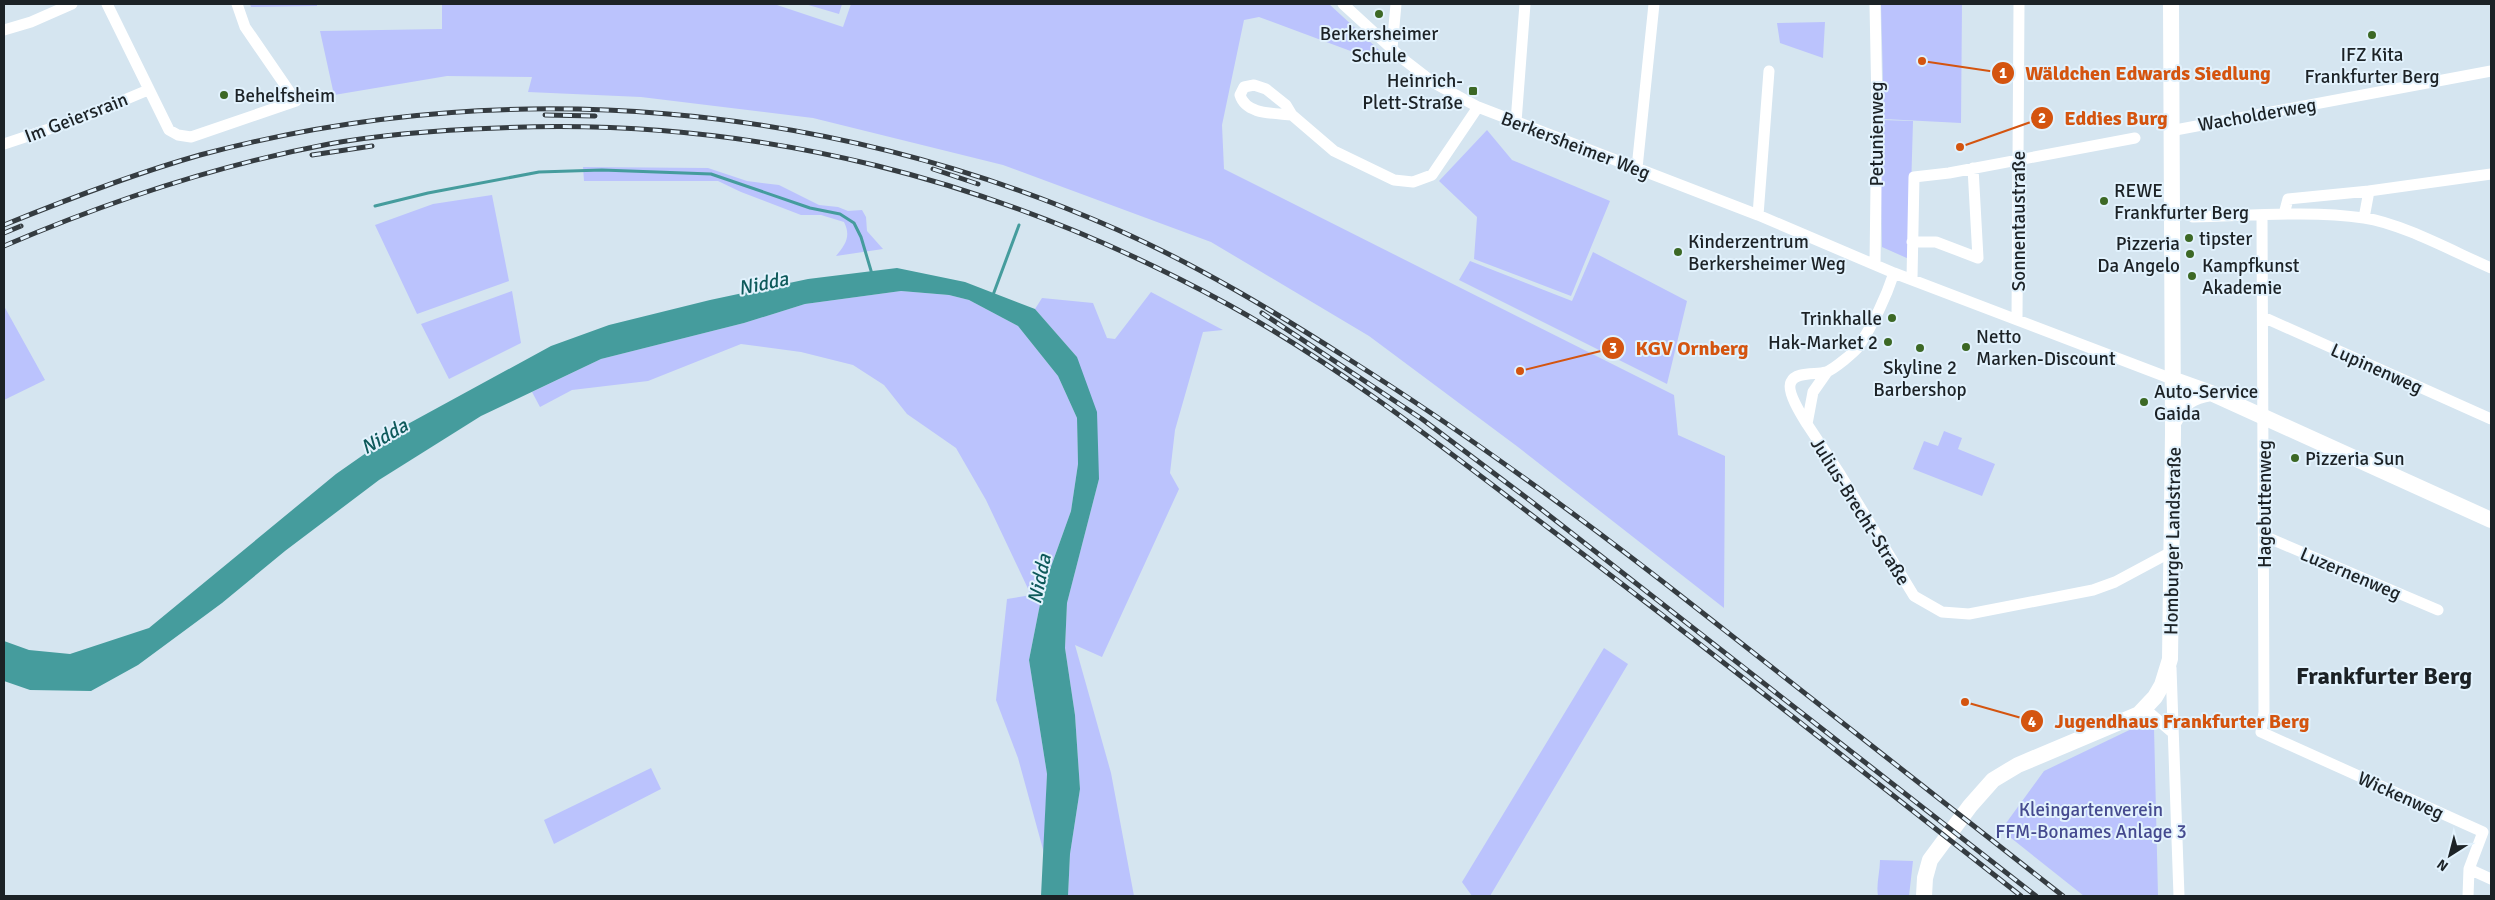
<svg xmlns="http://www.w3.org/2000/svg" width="2495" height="900" viewBox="0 0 2495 900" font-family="Signika,sans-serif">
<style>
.green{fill:#bbc3fd}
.water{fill:#459c9d}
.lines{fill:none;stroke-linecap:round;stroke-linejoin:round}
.stream{stroke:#459c9d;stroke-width:3}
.street{stroke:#fff;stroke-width:11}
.secondary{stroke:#fff;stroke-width:16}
.rail-casing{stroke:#353c41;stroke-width:5}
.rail{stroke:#e2f2fd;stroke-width:3;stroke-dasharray:9;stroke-linecap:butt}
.poi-dot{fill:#3c6825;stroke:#e2f2fd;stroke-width:2}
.labels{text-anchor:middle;stroke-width:4;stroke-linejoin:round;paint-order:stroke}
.poi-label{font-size:19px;fill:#1c2226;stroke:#e2f2fd;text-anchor:start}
.street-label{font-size:19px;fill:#1c2226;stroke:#e2f2fd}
.park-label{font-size:19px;fill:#454a8f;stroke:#e2f2fd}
.water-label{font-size:20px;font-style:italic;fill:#0d595a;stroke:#e2f2fd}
.district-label{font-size:24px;font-weight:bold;fill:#1c2226;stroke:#e2f2fd}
.leader{fill:none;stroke:#d4540f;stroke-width:2}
.callout-dot{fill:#d4540f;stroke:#e2f2fd;stroke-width:2}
.mark-label{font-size:15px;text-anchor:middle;font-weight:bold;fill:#fff}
.callout-label{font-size:20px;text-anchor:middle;font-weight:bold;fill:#d4540f;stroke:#e2f2fd;stroke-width:4;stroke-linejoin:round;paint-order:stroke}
</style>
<rect width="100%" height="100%" fill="#d5e5f0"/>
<path class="green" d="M250 4H317V6L251 7Z
M442 4H774L843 27 851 4H1329L1379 50 1372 59 1259 17 1244 20 1222 125 1224 169 1674 395 1678 435 1725 456 1724 608 1518 447 1369 336 1211 242 1003 165 813 118 641 97 528 92 532 77 447 76 334 95 320 31 442 29Z
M805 4H842L839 14Z
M1881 4H1962L1961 123 1884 119Z
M1825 22 1823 58 1780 43 1777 23Z
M1880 120 1913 121 1909 259 1882 247Z
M1487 130 1512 160 1610 201 1571 296 1474 259 1477 217 1439 181Z
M583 167 708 168 747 181 779 185 819 205 838 207 848 211 862 210 866 217 867 231 883 249 836 256C846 244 851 236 844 222L821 215H801L741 192 718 181H584Z
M492 195 509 281 417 314 375 225 433 204Z
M1593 252 1687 301 1667 384 1459 280 1470 261 1572 301Z
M512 291 521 343 449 379 421 324Z
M901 291 949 295 969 300 1018 326 1058 376 1077 418 1078 464 1071 511 1043 589 1029 660 1047 774 1044 853 1018 758 996 700 1007 599 1031 595 986 500 956 448 907 414 884 385 853 365 801 352 741 344 648 381 572 390 540 407 532 392 601 359 744 323 805 304Z
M1151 292 1223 330 1203 332 1175 430 1170 473 1179 489 1102 657 1075 645 1111 773 1134 896H1068L1070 854 1080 789 1075 715 1065 648 1067 603 1099 479 1077 357 1035 309 1042 298 1093 303 1107 338 1115 339Z
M4 306 45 380 4 400Z
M1944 431 1962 438 1958 449 1995 464 1982 496 1913 469 1924 441 1938 446Z
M1604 648 1628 664 1490 896H1472L1462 882Z
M2144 723 2154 727 2158 896H2084L2001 830 2044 771Z
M651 768 661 789 554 844 544 820Z
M1880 860 1913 861 1909 896H1878C1876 884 1880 872 1880 860Z"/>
<path class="water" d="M897 268 965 282 1035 309 1077 357 1097 412 1099 479 1067 603 1065 648 1075 715 1080 789 1070 854 1068 896H1041L1047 774 1029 660 1043 589 1071 511 1078 464 1077 418 1058 376 1018 326 969 300 949 295 901 291 805 304 744 323 601 359 481 416 379 480 285 551 222 603 138 665 91 691 30 690 4 681V641L29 650 70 654 149 628 336 474 406 425 551 346 609 325 710 300 808 279Z"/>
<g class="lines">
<path class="stream" d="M375 206 428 193 539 172 602 170 711 174 810 208 840 214 854 223 861 237 872 274
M993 295 1019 225"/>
<path class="street" d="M107 4 169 130 178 135 191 137 296 101 245 27 237 4
M1343 4 1403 59 1434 83 1478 107 1758 215 1894 273 2172 379
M1875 4 1877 106 1875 265
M4 30 31 22 72 4
M1392 48 1396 4
M1292 115C1274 113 1246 115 1240 95L1244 87 1254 85 1266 89 1286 105 1292 115 1334 151 1394 180 1413 182 1432 175 1478 107
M1516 122 1525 4
M2170 131 2491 71
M4 144 79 119 148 90
M1637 168 1654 4
M2284 214 2288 199 2369 191
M1758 215 1769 71
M2262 215 2264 712 2261 732 2483 832 2469 869 2468 896
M2193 217C2247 216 2310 210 2364 218 2401 223 2456 253 2491 268
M2364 218 2369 191 2491 174
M1912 242H1936L1978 258 1973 168
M1912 279 1914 177 1949 173 2135 138
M2263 317 2491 419
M2017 319 2019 4
M1827 372 1813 392 1807 424 1840 474 1914 596 1942 612 1969 614 2093 590 2115 582 2171 552
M1807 424C1802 416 1786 391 1791 382 1796 371 1817 375 1826 372 1833 370 1856 351 1859 346 1873 324 1886 297 1894 273
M2264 536 2438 610
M2171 668 2179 896
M2145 709 2172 732
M2469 869 2491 879"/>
<path class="secondary" d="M2172 379 2211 393 2491 520
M2173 423C2185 403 2187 397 2211 393
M1924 896 1925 878 1930 860 1970 806 1993 780 2018 765 2139 714 2155 697 2162 685 2170 659 2173 433 2171 4"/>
<g class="rail-casing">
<path id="rail" d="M545 115 595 116
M312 155 372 146
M933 169 978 184
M4 225C68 199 133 174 200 155 506 73 829 102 1118 230 1199 266 1275 312 1350 360 1472 437 1586 521 1699 610 1820 705 1942 801 2063 896
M4 233 21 226
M4 246C107 202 218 165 329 144 384 134 442 130 498 128 757 116 1003 181 1229 305 1341 367 1444 448 1546 526 1706 647 1863 772 2021 896
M1262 313 1422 419 1532 502 2036 896"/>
</g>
<use href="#rail" class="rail"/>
</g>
<g class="poi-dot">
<circle cx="1379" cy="14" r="5"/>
<circle cx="2372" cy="35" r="5"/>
<rect x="1468" y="86" width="10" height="10" rx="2.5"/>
<circle cx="224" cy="95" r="5"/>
<circle cx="2104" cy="201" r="5"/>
<circle cx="2189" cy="238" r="5"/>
<circle cx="1678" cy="252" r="5"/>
<circle cx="2190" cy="254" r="5"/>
<circle cx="2192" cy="276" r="5"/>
<circle cx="1892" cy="318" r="5"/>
<circle cx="1888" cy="342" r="5"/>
<circle cx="1966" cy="347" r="5"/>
<circle cx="1920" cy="348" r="5"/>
<circle cx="2144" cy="402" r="5"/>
<circle cx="2295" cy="458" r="5"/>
</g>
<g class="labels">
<g class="poi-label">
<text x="1379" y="40" text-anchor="middle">Berkersheimer<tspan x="1379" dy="22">Schule</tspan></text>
<text x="2372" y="61" text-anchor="middle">IFZ Kita<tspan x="2372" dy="22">Frankfurter Berg</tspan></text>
<text x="1463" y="87" text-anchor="end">Heinrich-<tspan x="1463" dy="22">Plett-Straße</tspan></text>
<text x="234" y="102">Behelfsheim</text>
<text x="2114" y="197">REWE<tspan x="2114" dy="22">Frankfurter Berg</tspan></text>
<text x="2199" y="245">tipster</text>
<text x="1688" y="248">Kinderzentrum<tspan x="1688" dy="22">Berkersheimer Weg</tspan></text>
<text x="2180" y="250" text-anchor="end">Pizzeria<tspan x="2180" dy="22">Da Angelo</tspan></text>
<text x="2202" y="272">Kampfkunst<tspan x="2202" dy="22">Akademie</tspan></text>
<text x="1882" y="325" text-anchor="end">Trinkhalle</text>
<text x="1976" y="343">Netto<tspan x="1976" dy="22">Marken-Discount</tspan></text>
<text x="1878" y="349" text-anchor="end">Hak-Market 2</text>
<text x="1920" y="374" text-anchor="middle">Skyline 2<tspan x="1920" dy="22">Barbershop</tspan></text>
<text x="2154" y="398">Auto-Service<tspan x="2154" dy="22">Gaida</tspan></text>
<text x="2305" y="465">Pizzeria Sun</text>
</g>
<g class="street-label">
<text transform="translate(2257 114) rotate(-10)" y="7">Wacholderweg</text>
<text transform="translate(76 117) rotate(-21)" y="7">Im Geiersrain</text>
<text transform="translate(1876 134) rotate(-90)" y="7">Petunienweg</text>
<text transform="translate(1576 145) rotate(21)" y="7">Berkersheimer Weg</text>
<text transform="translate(2018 221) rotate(-90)" y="7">Sonnentaustraße</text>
<text transform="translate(2377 368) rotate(24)" y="7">Lupinenweg</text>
<text transform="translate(2264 504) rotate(-90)" y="7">Hagebuttenweg</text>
<text transform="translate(1861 511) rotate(58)" y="7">Julius-Brecht-Straße</text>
<text transform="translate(2172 541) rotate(-89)" y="7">Homburger Landstraße</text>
<text transform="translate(2351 573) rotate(23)" y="7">Luzernenweg</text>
<text transform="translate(2401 795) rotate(24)" y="7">Wickenweg</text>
</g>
<g class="park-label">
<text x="2091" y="816">Kleingartenverein<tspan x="2091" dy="22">FFM-Bonames Anlage 3</tspan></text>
</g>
<g class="water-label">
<text transform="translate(763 283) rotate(-12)" y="7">Nidda</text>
<text transform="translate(384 436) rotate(-30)" y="7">Nidda</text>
<text transform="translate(1039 579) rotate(-78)" y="7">Nidda</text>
</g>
<g class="district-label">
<text x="2384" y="684">Frankfurter Berg</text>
</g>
</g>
<path class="leader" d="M1922 61L2003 73M1960 147L2042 118M1520 371L1613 348M1965 702L2032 721"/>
<g class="callout-dot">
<circle cx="1922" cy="61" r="5"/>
<circle cx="1960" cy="147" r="5"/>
<circle cx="1520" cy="371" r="5"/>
<circle cx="1965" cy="702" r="5"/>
<circle cx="2003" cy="73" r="12"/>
<circle cx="2042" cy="118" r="12"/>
<circle cx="1613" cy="348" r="12"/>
<circle cx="2032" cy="721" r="12"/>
</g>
<g class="mark-label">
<text x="2003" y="78">1</text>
<text x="2042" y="123">2</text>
<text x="1613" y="353">3</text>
<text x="2032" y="727">4</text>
</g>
<g class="callout-label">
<text x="2148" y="80">Wäldchen Edwards Siedlung</text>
<text x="2116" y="125">Eddies Burg</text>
<text x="1692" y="355">KGV Ornberg</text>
<text x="2182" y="728">Jugendhaus Frankfurter Berg</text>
</g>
<rect width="2495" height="900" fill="none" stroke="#1c2226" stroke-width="10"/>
<g transform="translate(2450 855) rotate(216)" stroke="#e2f2fd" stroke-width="4" paint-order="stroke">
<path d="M0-4L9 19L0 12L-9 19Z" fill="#1c2226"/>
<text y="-8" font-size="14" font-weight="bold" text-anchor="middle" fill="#1c2226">N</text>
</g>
</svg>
